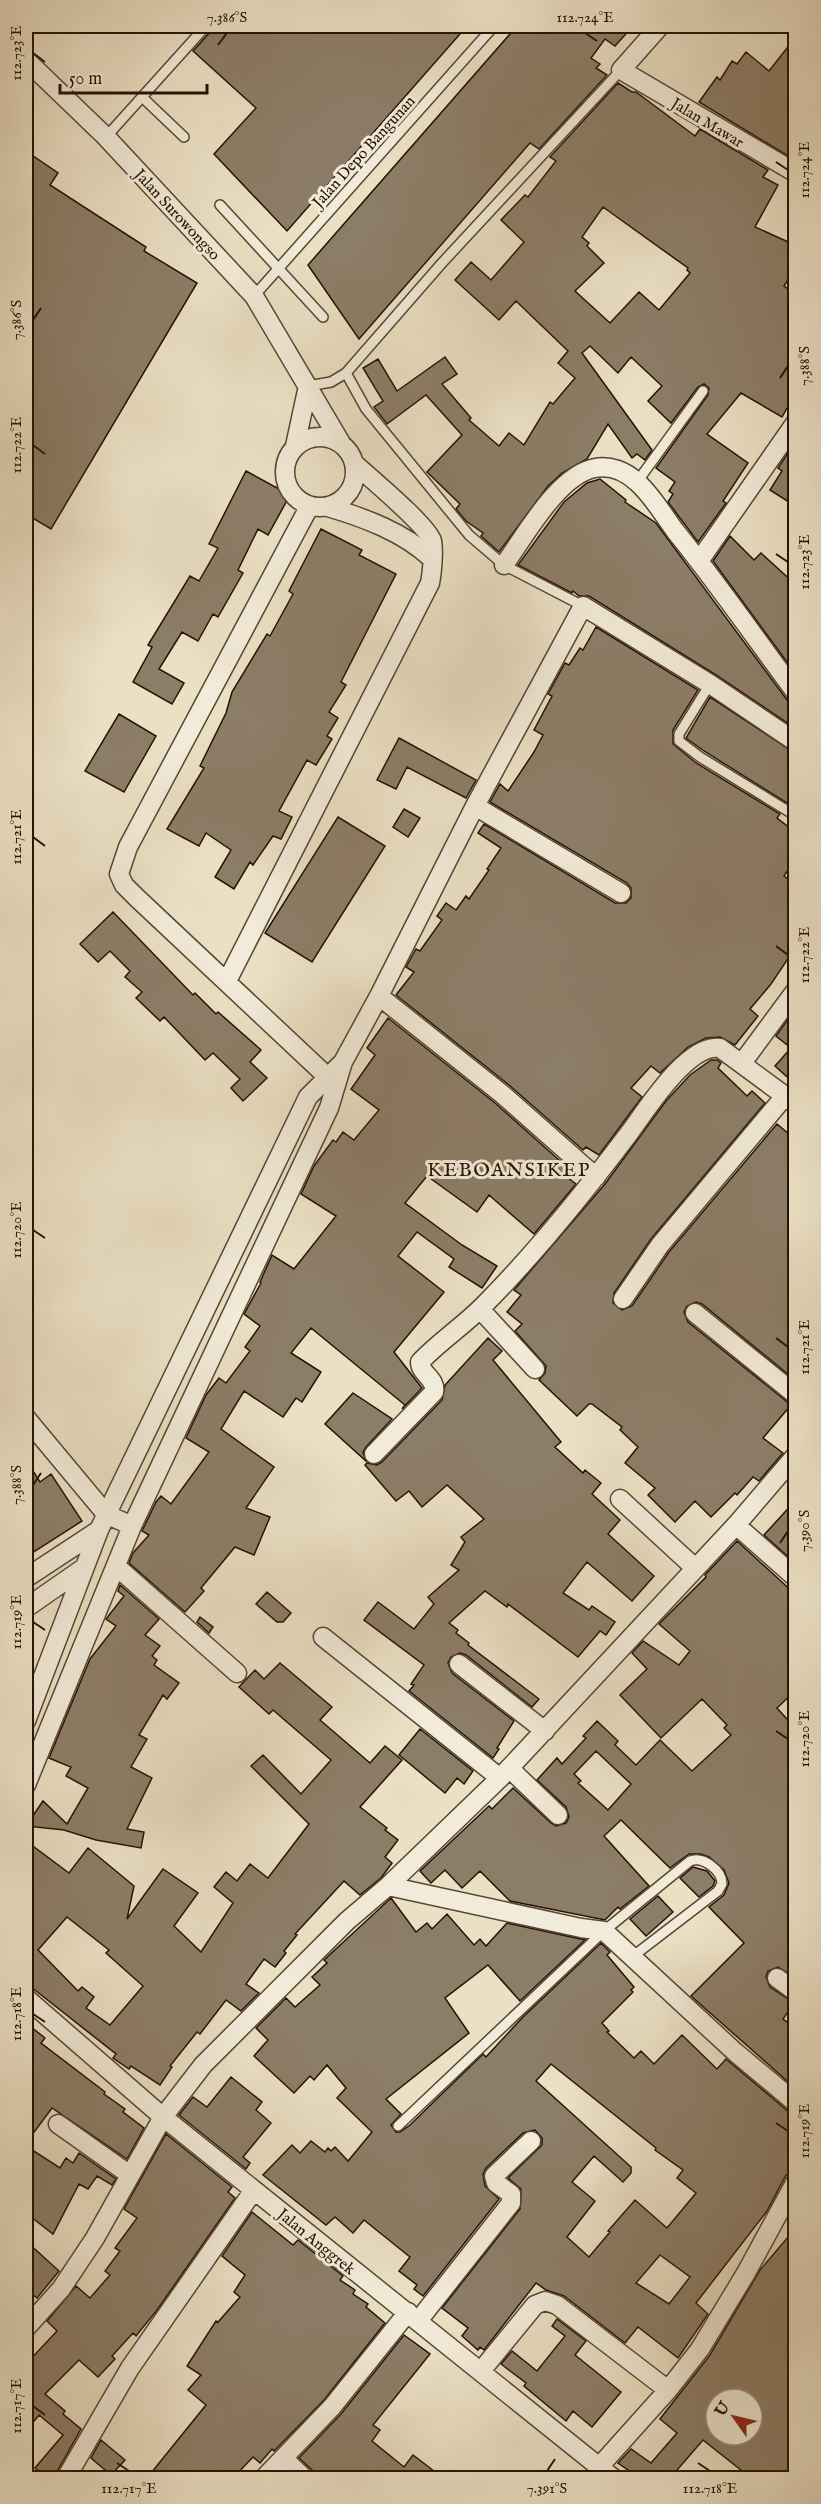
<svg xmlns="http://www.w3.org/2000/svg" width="821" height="2504" viewBox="0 0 821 2504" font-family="'IM FELL English',serif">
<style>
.building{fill:#8c7d67;stroke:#251203;stroke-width:1.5;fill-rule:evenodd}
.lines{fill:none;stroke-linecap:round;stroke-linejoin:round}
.lane-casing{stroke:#564633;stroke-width:12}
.street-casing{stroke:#564633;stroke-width:21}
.lane{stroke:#f2ebd9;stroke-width:9}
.street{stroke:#f2ebd9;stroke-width:18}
.ticks{fill:none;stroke:#251203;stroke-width:2}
.labels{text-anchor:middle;stroke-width:6;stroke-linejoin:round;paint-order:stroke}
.street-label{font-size:16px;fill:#251203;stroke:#f2ebd9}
.quarter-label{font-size:20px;letter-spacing:1.5px;fill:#251203;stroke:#f2ebd9}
.neatline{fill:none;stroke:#251203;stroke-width:2}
.ticks-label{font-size:15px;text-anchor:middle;fill:#251203}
</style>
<rect width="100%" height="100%" fill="#ebe0c4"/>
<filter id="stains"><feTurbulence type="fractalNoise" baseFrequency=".00333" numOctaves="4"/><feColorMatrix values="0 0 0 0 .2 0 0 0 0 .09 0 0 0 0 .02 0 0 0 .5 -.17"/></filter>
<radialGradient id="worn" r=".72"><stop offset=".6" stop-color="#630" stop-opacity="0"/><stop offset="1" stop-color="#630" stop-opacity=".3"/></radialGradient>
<path class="building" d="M213 26H467L287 231 214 154 256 108 193 51 211 31Z
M517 26H633L615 46 605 39 591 58 600 64 596 68 607 75 539 149 530 143 359 339 308 265Z
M795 38V160L699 102 717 77 720 80 732 61 737 64 746 52 769 71Z
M618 83 632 92H636L695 136 700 129 768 170 763 177 778 185 755 227 795 245V269L784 286 795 294V305L788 316 795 321V394L782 417 741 393 707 434 748 463 723 501 726 503 698 542 668 502 673 494 669 491 675 482 656 468 708 395 709 388 704 384 698 387 671 423 648 401 662 386 631 357 618 373 590 346 582 353 652 450 645 460 637 454 632 458 608 424 587 459 562 473 548 486 499 552 481 536 483 533 466 521 456 509 460 504 427 472 462 435 426 395 387 424 374 407 383 401 363 368 378 359 397 391 445 357 457 374 442 384 471 418 469 420 499 446 509 433 524 445 550 402 553 404 575 378 558 363 568 351 516 301 499 320 455 280 471 262 491 280 524 242 501 220 525 195 528 197 556 161 550 157ZM603 207 688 268 687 270 690 273 659 310 639 292 610 323 575 291 604 263 587 246 589 243 582 237Z
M26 151 58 173 50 185 146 247 144 251 197 283 51 529 26 514Z
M795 442V506L770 490 782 471 778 468Z
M246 471 290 495 268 535 258 529 238 570 243 573 218 617 213 614 198 641 182 632 159 669 184 683 172 704 133 682 152 647 148 645 190 576 199 581 218 548 209 544Z
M600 479 626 500 625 502 656 523 787 700 795 704V728L716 675 589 596H579L573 591 572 593 518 565 564 502 587 483Z
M321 529 362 550 359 555 396 574 341 682 346 685 329 712 338 718 327 736 332 739 316 765 307 760 279 811 292 817 281 839 273 836 253 865 250 862 234 889 215 877 231 850 206 833 199 846 167 829 204 768 200 766 226 713 232 692 267 634 270 636 293 594 289 591Z
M730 536 754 560 761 553 795 584V673L713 561Z
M596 627 698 690 673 730V744L696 763 780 814 777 818 795 832V859L784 876 795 884V962L789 957 771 984 750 1009 758 1016 735 1045 720 1037 706 1038 688 1047 660 1073 651 1066 631 1088 642 1097 599 1155 586 1147 583 1150 509 1085 396 995 414 972 406 967 416 949 420 951 442 920 437 916 446 903 456 910 466 896 469 899 489 870 487 869 501 848 478 833 484 824 615 903H626L631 898V888L627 883 490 802 500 784 508 791 534 752 543 735 534 730 552 696 548 694 565 663 569 665 580 648 583 650Z
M710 697 795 753V791L787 803 704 751 686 738Z
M119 714 156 736 124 792 85 771Z
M399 738 476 780 466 798 407 767 396 789 377 780Z
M404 809 420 818 408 837 393 827Z
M338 817 385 846 312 962 265 933Z
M113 912 193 995 195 993 216 1014 218 1012 261 1050 250 1062 267 1078 243 1101 231 1088 240 1079 213 1053 205 1060 164 1017 160 1021 136 998 142 992 125 977 130 971 110 951 98 962 80 944Z
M388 1018 495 1103 568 1168 563 1174 576 1184 534 1234 489 1195 477 1212 427 1176 405 1203 462 1245 497 1266 482 1288 449 1267 454 1259 417 1232 398 1256 444 1292 394 1352 422 1388 402 1409 405 1405 311 1328 291 1353 321 1372 302 1402 296 1398 283 1417 244 1391 221 1429 274 1467 246 1508 270 1517 254 1555 235 1547 201 1588 204 1591 185 1612 129 1563 133 1553 149 1535 142 1531 156 1502 161 1496 171 1504 209 1452 186 1438 206 1395 219 1378 226 1383 250 1351 245 1347 260 1326 244 1314 261 1283 260 1282 272 1255 294 1269 336 1216 301 1194 314 1166 333 1140 336 1142 343 1132 354 1140 379 1110 351 1089 375 1055 367 1048Z
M788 1019 795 1025V1084L775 1066 791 1048 776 1036Z
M711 1060H717L721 1063 718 1068 747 1096 752 1091 765 1103 651 1239 614 1293 613 1303 622 1310 632 1306 669 1252 777 1124 795 1139V1380L702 1304 696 1302 687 1306 684 1312 688 1322 791 1405 763 1438 783 1453 759 1481 753 1477 737 1495 735 1493 711 1517 695 1501 675 1522 648 1495 655 1488 625 1463 638 1447 620 1430 622 1427 592 1404H589L577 1416 539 1380 545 1373 546 1366 515 1331 522 1324 507 1312 521 1295 514 1290 605 1184 666 1101 690 1075Z
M488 1338 502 1351 493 1360 561 1442 555 1447 583 1473 585 1470 601 1483 592 1494 620 1520 608 1534 654 1576 632 1601 587 1562 563 1593 589 1610 592 1606 615 1622 606 1635 600 1631 578 1657 508 1604 507 1607 485 1591 449 1623 458 1630 456 1633 469 1643 468 1645 539 1699 532 1707 466 1655 460 1653 451 1657 448 1663 452 1673 514 1721 497 1748 499 1749 493 1758 409 1691 414 1685 411 1684 424 1665 364 1620 378 1602 414 1629 434 1604 428 1597 459 1570 451 1565 465 1542 461 1537 484 1519 447 1485 422 1507 409 1491 396 1501 365 1465 367 1463 377 1465 382 1462 442 1400 445 1385Z
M353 1393 392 1419 366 1447 363 1452 366 1461 325 1424Z
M26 1460 40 1482 51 1474 82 1521 26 1557Z
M795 1501V1563L764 1535Z
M737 1541 795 1594V1691L777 1708 795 1728V1978L778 1967 768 1971 766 1977 770 1987 794 2003 783 2019 795 2028V2088L691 1996 744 1943 709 1907 724 1895 729 1883 724 1870 709 1857 701 1854H689L670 1868 621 1820 604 1836 649 1886 620 1909 618 1907 605 1920 510 1901 480 1871 462 1888 445 1870 431 1883 420 1871 489 1806 492 1809 513 1788 551 1823 556 1826 566 1823 569 1817 566 1807 537 1780 557 1758 562 1764 586 1738 583 1736 597 1721 618 1741 615 1745 636 1765 660 1740 692 1771 731 1735 724 1728 727 1725 702 1699 661 1738 620 1695 647 1669 632 1653 643 1641 679 1665 690 1651 659 1624 706 1577 705 1575ZM596 1751 631 1784 608 1810 578 1783 581 1781 574 1774Z
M120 1585 159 1619 145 1635 160 1646 152 1656 157 1660 154 1665 179 1683 167 1699 163 1695 139 1735 147 1739 131 1767 152 1778 127 1829 144 1832 141 1848 96 1840 64 1830 26 1826 43 1801 67 1824 88 1788 66 1776 71 1767 49 1758 90 1659 116 1626 106 1619 124 1596 118 1591Z
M267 1592 291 1613 283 1622H277L256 1604Z
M200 1617 213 1627 209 1633 197 1622Z
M280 1663 332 1707 320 1720 370 1763 385 1746 402 1760 360 1807 387 1828 385 1830 398 1840 385 1857 392 1863 381 1878 360 1895 344 1881 295 1934 297 1935 284 1951 286 1953 275 1967 264 1959 246 1984 259 1993 241 2011 226 2000 200 2034 197 2032 170 2066 172 2067 160 2085 131 2066 129 2069 113 2058 116 2054 26 1983V1841L69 1873 88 1848 134 1886 127 1919 163 1869 198 1893 174 1926 201 1952 233 1903 214 1887 226 1872 237 1881 250 1864 268 1878 309 1824 251 1766 263 1755 301 1794 331 1760 273 1710 269 1714 239 1687 255 1670 264 1679ZM67 1917 109 1950 106 1953 143 1986 110 2025 86 2008 94 1997 82 1987 78 1991 38 1950Z
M420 1729 473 1771 464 1784 457 1778 445 1793 399 1755Z
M693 1867 707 1871 715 1881 713 1886 699 1897 680 1878Z
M658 1896 673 1912 646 1936 630 1919Z
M391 1898 416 1932 427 1923 432 1929 447 1914 474 1945 480 1939 486 1946 507 1923 585 1940 520 2001 488 1965 445 1998 469 2033 386 2099 401 2114 391 2125 396 2132H400L410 2125 483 2054 486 2057 522 2018 601 1943 610 1952 607 1955 634 1987 631 1990 633 1992 602 2023 609 2031 607 2032 634 2058 641 2051 654 2064 682 2035 717 2069 726 2059 789 2112 795 2114V2170L786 2175 767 2211 696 2303 708 2314 678 2358 638 2327 625 2343 564 2296 546 2290 536 2283 484 2350 480 2347 478 2350 462 2336 468 2328 442 2308 520 2209 521 2189 508 2178 542 2145V2138L535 2130 523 2133 486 2168 483 2174 485 2186 499 2199 423 2296 414 2289 417 2285 399 2271 410 2257 364 2220 353 2233 335 2217 326 2225 263 2175 292 2145 300 2153 311 2141 325 2152 328 2148 331 2151 335 2147 348 2161 372 2132 337 2098 346 2088 327 2065 314 2080 310 2076 294 2093 254 2056 268 2040 256 2028 286 1998 295 2007 320 1985 312 1977 327 1963 324 1960ZM551 2064 656 2148 655 2150 683 2170 677 2178 696 2193 667 2228 635 2200 608 2231 610 2232 589 2257 567 2237 595 2201 572 2182 594 2156 623 2182 631 2173V2167L536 2081ZM660 2255 690 2277 669 2304 636 2283Z
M26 2023 45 2038 41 2043 105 2092 104 2094 125 2109 123 2112 144 2128 127 2159 52 2108 26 2143Z
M231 2077 262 2102 256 2110 271 2123 243 2157 250 2163 246 2169 179 2115 193 2097 207 2107Z
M166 2134 232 2187 228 2192 235 2198 157 2310 136 2336 133 2333 112 2356 115 2359 98 2377 79 2360 45 2394 65 2411 63 2414 81 2429 55 2475 52 2478H47L35 2468 63 2435 39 2415 26 2431V2364L57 2331 47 2321 76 2286 90 2298 110 2275 105 2271 120 2251 115 2248 137 2218 124 2209Z
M26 2146 60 2168 66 2158 73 2163 79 2153 116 2179 112 2185 97 2176 88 2189 79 2184 53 2234 26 2213Z
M252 2212 293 2245 298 2240 343 2276 340 2280 355 2290 353 2294 368 2304 366 2307 385 2323 324 2400 274 2451 272 2449 260 2463 253 2457 233 2478H147L206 2405 188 2390 201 2375 187 2366 216 2321 218 2322 240 2297 234 2292 245 2275 222 2256Z
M795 2229V2465L785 2478H751L703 2440 671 2477 672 2478H638L641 2475 636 2471 634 2474 618 2463 631 2449 651 2463 677 2433 660 2419 710 2355 760 2270ZM716 2399H752V2435H716Z
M26 2241 59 2271 37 2298 26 2289Z
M557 2319 586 2341 575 2355 621 2392 592 2427 573 2411 566 2421 524 2386 526 2383 501 2364 512 2351 537 2371 565 2336 552 2326Z
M404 2335 430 2354 373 2425 380 2430 372 2441 404 2467 413 2455 443 2478H315L312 2470 299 2458 341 2414Z
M101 2440 125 2460 111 2475 91 2458Z"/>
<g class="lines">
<g class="lane-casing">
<path id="lane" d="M142 97 184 137
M106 137 206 26
M220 205 323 317
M254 296 494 26
M346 373 366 409 469 535 504 565 583 606
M308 386 331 382 346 373 442 263 621 70
M637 482 703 391
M710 684 679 734V741L700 757 796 816
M398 2126 604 1931 690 1861C703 1856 722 1870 722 1884L718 1891 632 1957"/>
</g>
<g class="street-casing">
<path id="street" d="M660 26 621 70 796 173
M26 60 106 137 254 296 341 443
M285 472a35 35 0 1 1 70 0a35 35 0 1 1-70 0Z
M295 446 308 386
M309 507 128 847 119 874 124 885 137 898 334 1083
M328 507C365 518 403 532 431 558
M699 561 796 422
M504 565C525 536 558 475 595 468 610 465 625 471 637 482 652 495 664 516 676 532 718 584 756 639 796 693
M475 806 621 893
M227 981 430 583C432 573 434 551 432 541 428 526 369 477 355 464
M379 996 502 1094 596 1177
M742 1063 796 990
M623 1299 660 1245 785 1096
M480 1309 535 1369
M695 1313 796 1395
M26 1418 106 1514 132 1526
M374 1454 434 1392C437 1379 420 1374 420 1362 439 1342 463 1326 482 1307 536 1253 584 1193 630 1132 647 1109 688 1043 720 1048L796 1104
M620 1499 694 1567
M736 1525 796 1578
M117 1567 237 1673
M26 1578 99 1530
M26 1608 85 1567
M323 1637 500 1778
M459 1664 545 1731
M26 1721 99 1530 308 1097 343 1062
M509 1768 558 1815
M26 1785 132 1526 329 1108 343 1062 379 996 475 806 583 606 710 684 796 742
M388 1886 581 1928 604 1931 735 2052 796 2103
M777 1978 796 1992
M26 1998 163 2117 613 2478
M58 2124 130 2175
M418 2321 511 2203V2194L496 2183 494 2176 531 2141
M26 2328 61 2289 95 2238 163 2117 203 2065 347 1921 388 1886 500 1778 736 1525 796 1455
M481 2371 535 2305 545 2301 557 2305 668 2390
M283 2458 304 2478
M599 2467 668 2390 700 2349 746 2273 796 2181
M66 2478 130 2368 254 2190
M264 2478 332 2407 408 2312"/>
</g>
<use href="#lane" class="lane"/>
<use href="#street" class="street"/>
</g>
<path class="ticks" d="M585 33 597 41M218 45 227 33M33 53 45 62M776 162 788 170M33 320 41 308M780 378 788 366M33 445 45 454M776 554 788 562M33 837 45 846M776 946 788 955M33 1230 45 1238M776 1338 788 1347M33 1485 41 1473M780 1543 788 1531M33 1622 45 1630M776 1731 788 1739M33 2014 45 2022M776 2123 788 2131M33 2406 45 2415M117 2463 129 2471M698 2463 710 2471M547 2471 555 2459"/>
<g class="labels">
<g class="street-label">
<text transform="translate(708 122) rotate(31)" y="6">Jalan Mawar</text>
<text transform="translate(363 151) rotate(-48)" y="6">Jalan Depo Bangunan</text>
<text transform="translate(178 214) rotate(47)" y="6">Jalan Surowongso</text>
<text transform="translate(317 2241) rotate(39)" y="6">Jalan Anggrek</text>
</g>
<g class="quarter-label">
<text x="509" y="1176">KEBOANSIKEP</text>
</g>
</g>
<rect width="821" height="2504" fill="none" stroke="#ebe0c4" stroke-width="66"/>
<g transform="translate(734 2417) rotate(304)"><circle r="28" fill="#f2ebd9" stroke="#a09483" stroke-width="1.5"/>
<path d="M0-4.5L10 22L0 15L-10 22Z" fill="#8f2418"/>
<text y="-9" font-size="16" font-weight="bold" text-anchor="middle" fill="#251203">U</text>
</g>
<path d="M60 84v9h147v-9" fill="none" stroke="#251203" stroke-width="3"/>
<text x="69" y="84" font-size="18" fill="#251203" stroke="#f2ebd9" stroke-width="4.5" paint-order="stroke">50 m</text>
<rect x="33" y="33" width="755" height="2438" class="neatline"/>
<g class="ticks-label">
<text x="227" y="22">7.386°S</text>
<text x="585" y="22">112.724°E</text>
<text transform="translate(16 53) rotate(-90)" y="5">112.723°E</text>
<text transform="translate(804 170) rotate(-90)" y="5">112.724°E</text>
<text transform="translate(16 320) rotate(-90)" y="5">7.386°S</text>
<text transform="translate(804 366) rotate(-90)" y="5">7.388°S</text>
<text transform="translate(16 445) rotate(-90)" y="5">112.722°E</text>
<text transform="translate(804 562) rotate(-90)" y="5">112.723°E</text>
<text transform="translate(16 837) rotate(-90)" y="5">112.721°E</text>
<text transform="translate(804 955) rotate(-90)" y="5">112.722°E</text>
<text transform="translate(16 1230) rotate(-90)" y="5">112.720°E</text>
<text transform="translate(804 1347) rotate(-90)" y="5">112.721°E</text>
<text transform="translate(16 1485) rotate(-90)" y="5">7.388°S</text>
<text transform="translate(804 1531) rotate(-90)" y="5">7.390°S</text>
<text transform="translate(16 1622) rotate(-90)" y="5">112.719°E</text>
<text transform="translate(804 1739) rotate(-90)" y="5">112.720°E</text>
<text transform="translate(16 2014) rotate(-90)" y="5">112.718°E</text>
<text transform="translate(804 2131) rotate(-90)" y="5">112.719°E</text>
<text transform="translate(16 2406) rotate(-90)" y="5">112.717°E</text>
<text x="129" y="2493">112.717°E</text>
<text x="547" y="2493">7.391°S</text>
<text x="710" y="2493">112.718°E</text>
</g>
<rect width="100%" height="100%" filter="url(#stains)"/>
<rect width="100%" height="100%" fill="url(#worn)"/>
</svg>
